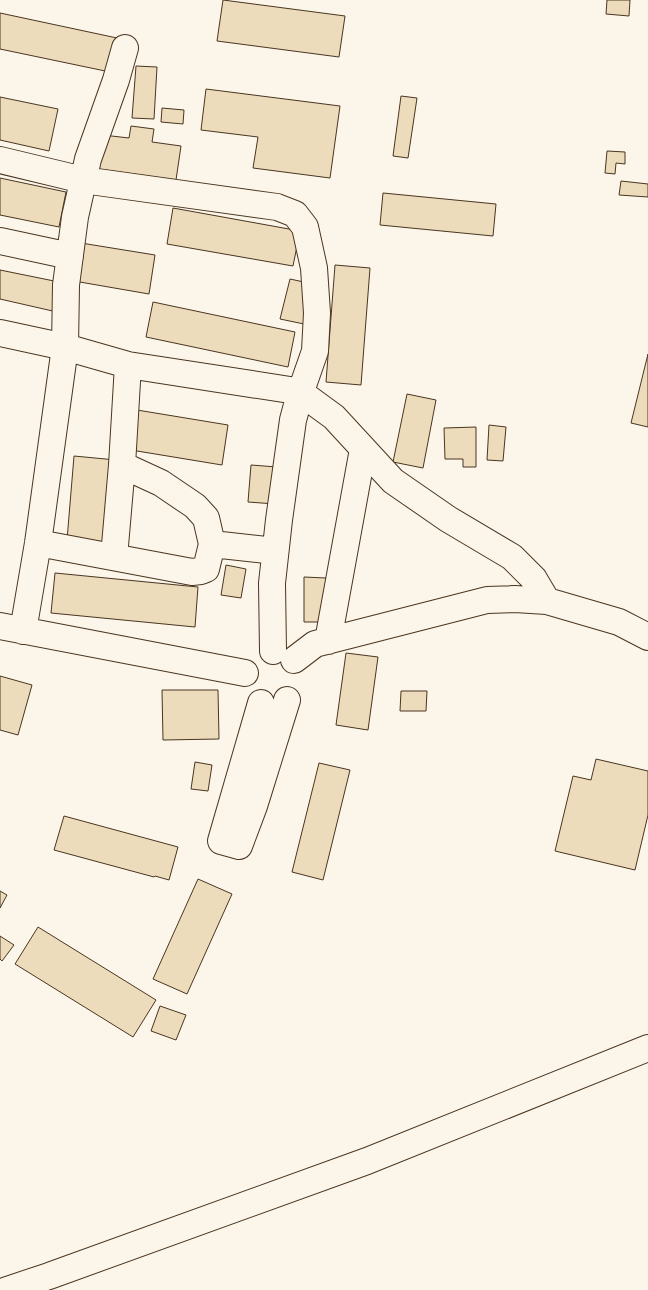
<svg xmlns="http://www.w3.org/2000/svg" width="648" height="1290" viewBox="0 0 648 1290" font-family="Jost,sans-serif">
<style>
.building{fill:#ecdcbc;stroke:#4a3520}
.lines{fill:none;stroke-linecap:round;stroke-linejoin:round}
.minor-casing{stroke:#4a3520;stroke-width:28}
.minor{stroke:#fbf6e9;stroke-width:26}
</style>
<rect width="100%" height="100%" fill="#fbf6e9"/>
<path class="building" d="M223 0 345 16 339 57 217 41Z
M607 0H630L629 16 606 14Z
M0 13 117 38 110 72 0 49Z
M136 66 157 67 154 119 132 118Z
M206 89 340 106 330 178 253 168 258 137 201 130Z
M401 96 417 98 408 158 393 156Z
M0 97 58 109 49 151 0 140Z
M162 108 184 110 183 124 161 122Z
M131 126 154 129 152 142 181 146 176 180 98 169 103 135 129 138Z
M607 151 625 152V164L616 163 615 174 605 173Z
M0 178 66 192 59 227 0 215Z
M621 181 648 184V197L619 195Z
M383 193 496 204 493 236 380 225Z
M173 208 300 231 293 266 167 244Z
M81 243 155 255 149 294 74 281Z
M335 265 370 268 361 385 326 382Z
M0 270 64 283 57 312 0 299Z
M290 279 313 284 304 324 280 319Z
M153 302 295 332 288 367 146 337Z
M648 354V427L631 423Z
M407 394 436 400 423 468 393 462Z
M137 410 228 425 222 465 131 450Z
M489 425 506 427 503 461 487 460Z
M476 427V467H463V459H445L444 428Z
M74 456 116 460 109 544 67 540Z
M251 465 277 467 275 504 248 502Z
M226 565 246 569 241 598 221 595Z
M55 573 198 587 195 627 51 613Z
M304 577 326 578 325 622H304Z
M346 653 378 657 368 730 336 725Z
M0 676 32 685 18 735 0 730Z
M162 690H218L219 739 163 740Z
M401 691H427L426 711H400Z
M596 759 648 771V815L635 870 555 851 573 776 591 780Z
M195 762 212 765 208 791 191 789Z
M319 763 350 770 323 880 292 872Z
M64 816 178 847 169 880 155 876 154 877 54 850Z
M198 879 232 894 187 994 153 979Z
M0 891 7 895 0 908Z
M38 927 156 1000 133 1037 15 964Z
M0 936 14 945 2 961 0 959Z
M160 1006 186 1015 176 1040 151 1031Z"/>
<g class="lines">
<g class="minor-casing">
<path id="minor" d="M0 160 83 180 277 207 295 214 305 227 314 268 317 313 315 351 300 394 293 420 279 520 272 583 273 651
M0 241 70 256
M0 333 65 347 128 365 290 390 308 398 334 417 393 481 448 519 512 557 534 579 547 601
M38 543 192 572 201 571 206 569 212 544 206 518 195 506 161 483 122 465
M212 544 275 551
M114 557 122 465 128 365
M0 626 245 673
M23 631 38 543 65 347 66 285 75 217 88 159 116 80 125 48
M328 641 363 449
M294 660 315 644 487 600 515 599 547 601 619 622 648 637
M261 703 221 841 239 846 254 806 287 700
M7 1290 49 1276 367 1161 648 1048"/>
</g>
<use href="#minor" class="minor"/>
</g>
</svg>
